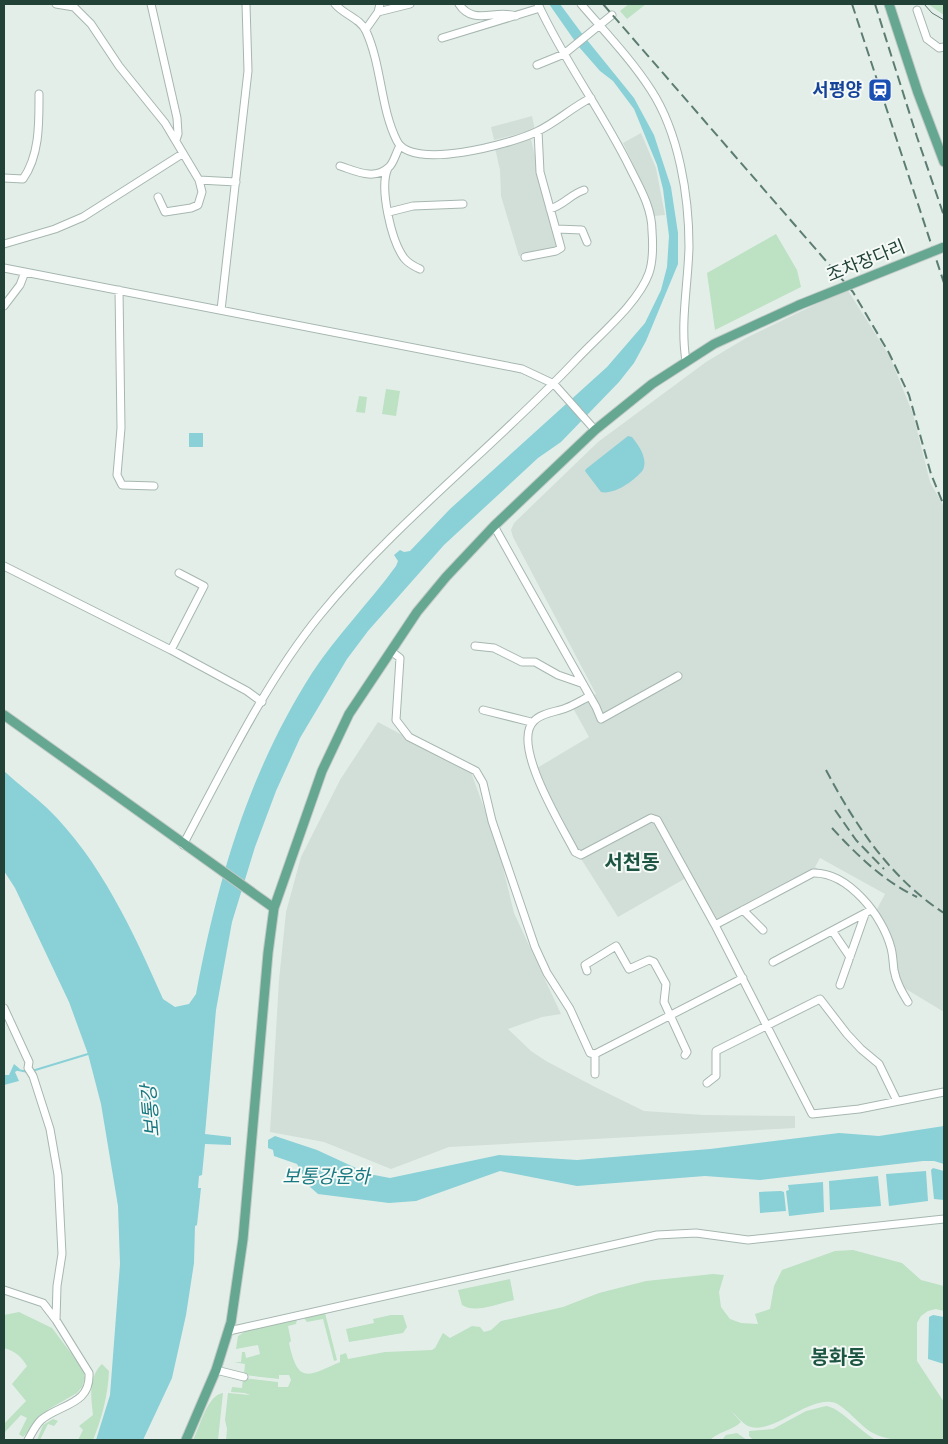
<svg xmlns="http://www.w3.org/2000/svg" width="948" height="1444" viewBox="0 0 948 1444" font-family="Commissioner,'Noto Sans KR',sans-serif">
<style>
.built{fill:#d2ded8}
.green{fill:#bce1c3}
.water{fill:#89d0d7}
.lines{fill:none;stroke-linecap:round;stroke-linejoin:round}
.stream{stroke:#89d0d7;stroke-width:2}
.minor-casing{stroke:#a6b7b0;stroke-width:9}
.major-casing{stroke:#c1cac7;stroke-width:11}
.minor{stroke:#fff;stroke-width:7}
.major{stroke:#66a791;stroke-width:9}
.tram{stroke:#5c7d72;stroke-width:1}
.rail{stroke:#5c7d72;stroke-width:2;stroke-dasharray:10 5;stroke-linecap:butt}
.major-bridge-casing{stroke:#c1cac7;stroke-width:11;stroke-linecap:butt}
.major-bridge{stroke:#66a791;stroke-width:9}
.labels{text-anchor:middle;stroke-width:4;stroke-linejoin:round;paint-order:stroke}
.transit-label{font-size:18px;font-weight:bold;fill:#164399;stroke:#f5faf7;text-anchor:end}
.street-label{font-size:18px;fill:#224237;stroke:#f5faf7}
.water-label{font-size:19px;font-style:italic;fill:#177882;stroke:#f5faf7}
.quarter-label{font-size:20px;font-weight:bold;fill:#1c5643;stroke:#f5faf7}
</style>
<rect width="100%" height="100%" fill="#e4eee9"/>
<path class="built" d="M532 116 535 130 494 140 491 127Z
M641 133 656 168 665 215 654 216 650 199 623 143Z
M531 139 556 247 519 256 501 196 500 170 495 148Z
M847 289 890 357 913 414 930 482 944 507V1012L901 986 892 941 875 913 885 894 820 858 815 867 818 869 717 921 686 878 618 917 583 862 537 774V768L589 737 573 708 596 694 513 537 511 530 514 523 598 442 706 362 746 338Z
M378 722 471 772 498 847 514 913 561 1014 542 1017 508 1029 531 1051 546 1061 595 1087 644 1111 704 1115 795 1116V1128L449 1147 391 1169 324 1142 270 1132 279 980 286 912 301 857 340 780Z"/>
<path class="green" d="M629 4H646L627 19 620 11Z
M928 4H944V15Z
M776 234 797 270 801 287 715 330 707 273Z
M386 389 400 391 396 416 382 414Z
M359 396 367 397 365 413 356 412Z
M853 1250 902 1263 921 1280 944 1286V1311L936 1309 928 1311 921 1316 917 1323V1361L944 1402V1440C921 1440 894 1444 873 1433 860 1427 844 1403 831 1402 805 1399 771 1436 748 1426 742 1423 736 1415 731 1411L741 1422C732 1431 719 1431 710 1440H226L227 1429 225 1420 228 1393 250 1395 245 1393 231 1392 232 1387 242 1388 243 1378 278 1382V1387H288L291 1380 289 1375H279V1379L244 1375 245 1364 234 1362H241L242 1352H245L246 1358 260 1354 258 1345 236 1349 238 1336 246 1331 297 1319 296 1324 288 1326 291 1341 289 1343C298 1385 308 1376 340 1362V1355L346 1353 348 1359 385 1352 432 1350 435 1348 443 1333 450 1338 472 1326 480 1327 484 1332 491 1330 501 1321 563 1307 599 1293 646 1281 713 1274 724 1275 719 1292 721 1307 730 1319 741 1323 758 1324 755 1314 770 1309 774 1286 782 1270 835 1251Z
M510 1279 514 1300C500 1303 475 1314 462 1305L458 1290Z
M19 1312 52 1328 83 1369 85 1378 82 1387 77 1393 49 1409 23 1437 19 1434 27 1418 21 1415 5 1432 4 1437V1424L26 1401 12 1384 27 1366C21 1356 15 1351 4 1348V1315Z
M325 1313 337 1360 334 1361 323 1319 307 1322 304 1318Z
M391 1315H403L407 1327 403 1333 349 1342 346 1329 374 1323 373 1319Z
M102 1364 109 1371C108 1395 102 1418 93 1440H78L83 1430 79 1426 93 1415C91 1398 88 1377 102 1364Z
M223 1393 218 1440H193C200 1427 207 1395 223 1393Z
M826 1406C839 1407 861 1432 876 1440H753L749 1436V1431L773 1429 806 1411Z
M53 1419 58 1421 54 1426 48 1424 40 1440H37L43 1425Z
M737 1433 747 1440H722L726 1435Z"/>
<path class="water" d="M549 4H560L583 35 634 98 654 135 671 187 678 233V264L646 341 634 363 619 382 561 442 538 458 444 545 368 631 347 659 300 738 276 791 255 847 232 922 216 1010 205 1134 231 1137V1145L205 1144 202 1175 199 1176 198 1188H201L197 1225 195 1226 194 1263 186 1315 172 1378 143 1440H96L110 1395 120 1264 118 1206 101 1104 88 1054 69 1002 15 888 4 871V771C18 784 33 795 47 808 100 859 134 933 163 999L175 1007 189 1004 196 994C218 878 248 774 312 673 337 635 369 603 396 566L398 561 394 555 400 550 404 552 410 551 450 509 607 367 645 323 661 290 667 267 669 236 663 189 657 165 634 109 613 81 600 71 579 47Z
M189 433H203V447H189Z
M628 436 632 437C639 446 648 458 643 470 635 480 615 495 601 492L585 471 586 469Z
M14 1064 20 1069 15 1072 19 1081 4 1085V1075H9Z
M944 1126V1164L934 1161H923L760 1180 705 1176 577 1186 500 1171 416 1201 389 1203 318 1194 309 1186 297 1164 274 1156 273 1150 268 1148V1140L275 1136 317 1150 369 1174 390 1178 499 1155 577 1160 710 1149 839 1133 879 1136Z
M933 1168 944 1171V1200L934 1199 931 1170Z
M926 1171 928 1201 889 1206 886 1174Z
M878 1176 881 1206 830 1210 829 1181Z
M823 1182 824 1212 789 1216 786 1191 789 1190 788 1185Z
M781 1191 784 1192 786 1211 760 1213 759 1192Z
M933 1315 944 1317V1364L928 1359 929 1317Z"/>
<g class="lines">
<path class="stream" d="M18 1070 28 1072
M32 1071 88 1054"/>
<g class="minor-casing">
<path id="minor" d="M56 4 74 7 91 24 119 66 165 123 199 180 202 192 198 205 191 208 165 212 158 197
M151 4 177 118 178 134 176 140
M335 4C344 15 360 18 366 31 382 66 380 107 397 141 412 171 511 144 536 132 556 123 572 107 591 98
M459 4C473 26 496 9 516 16
M581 4C605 32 631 59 651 90 679 133 689 196 689 247 688 285 680 323 686 361
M917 10 927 39 939 48 944 47
M378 12 410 4
M366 29 378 12 380 4
M442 38 540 8
M537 65 564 54 612 15
M340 166C356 171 374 181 389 167 394 163 396 152 400 146
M388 168C379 187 391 240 404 258 408 263 413 266 420 269
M4 178 23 179C40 155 39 122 39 94
M199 180 236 182
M550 209C564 205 571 194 584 190
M389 212 413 206 463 204
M557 229 582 230 587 242
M4 244 55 229 83 217 182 154
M525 257 556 251 561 248 540 172 538 131
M4 268 522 369 554 384 595 430
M119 290 121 428 117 475 122 485 154 486
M4 306 20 285 25 272
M221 310 248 71 246 4
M494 526 596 707 601 719 678 676
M4 566 171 650 247 691 262 702
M475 646 494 648 522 662H535L558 675 581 683
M171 650 204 586 179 573
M391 651 400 658 396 720 409 737 476 771 483 783 492 821 535 947 547 973 570 1009 590 1053 595 1054 743 978
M590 696C582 700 574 705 566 708 556 712 541 713 534 721 510 744 563 828 575 852L581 855 651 818 657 820 715 925 812 1114 859 1109 944 1092
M483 710 531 722
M183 845C223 770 266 681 320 615 396 522 493 448 575 361 598 336 638 304 649 273 653 261 653 244 652 231 652 208 640 188 630 168 602 111 564 61 538 4
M743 910 763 930
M715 925 813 873C848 872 883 916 891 948 893 955 893 963 894 970 896 982 902 992 908 1002
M833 932 850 957
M773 962 871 910
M587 971 585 965 616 946 629 969 649 960 654 962 666 984 664 1002 687 1052 685 1055
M840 985 865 914
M4 1008 29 1062 28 1068 33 1076 50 1129 58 1175 62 1254 57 1286 56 1320 89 1373C91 1405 60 1404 41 1420 35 1426 32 1433 28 1440
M595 1054V1074
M707 1083 716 1076V1051L820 999 847 1034 861 1049 879 1064 897 1101
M4 1290 43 1303 56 1320
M229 1331 657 1235 696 1233 748 1240 944 1219
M216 1370 244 1377"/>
</g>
<g class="major-casing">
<path id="major" d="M889 4 918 93 944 162
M4 715 274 908
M186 1440 216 1370 231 1322 243 1239 268 953 274 908 322 771 349 714 417 612 446 577 494 526 595 430 652 384 714 344 799 305"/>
</g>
<use href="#minor" class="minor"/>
<use href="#major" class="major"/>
<path class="tram" d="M924 4 932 13 944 20"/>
<path class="rail" d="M603 4 853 292 889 353 909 395 931 474 944 506
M852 4 944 283
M875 4 917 137 944 216
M826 770C855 825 891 879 944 913
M835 810 856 840 884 869
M832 828C857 855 883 881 917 897"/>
<g class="major-bridge-casing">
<path id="major-bridge" d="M799 305 944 247"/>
</g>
<use href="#major-bridge" class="major-bridge"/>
</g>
<defs>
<g id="station-square" transform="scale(1.25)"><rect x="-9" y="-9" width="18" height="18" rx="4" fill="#1a4fb4" stroke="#f5faf7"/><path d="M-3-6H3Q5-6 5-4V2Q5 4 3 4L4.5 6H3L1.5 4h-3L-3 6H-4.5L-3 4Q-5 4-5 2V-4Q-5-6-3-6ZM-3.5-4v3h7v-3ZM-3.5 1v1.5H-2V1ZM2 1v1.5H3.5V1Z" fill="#fff"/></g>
</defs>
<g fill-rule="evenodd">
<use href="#station-square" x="880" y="90"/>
</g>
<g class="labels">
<g class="transit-label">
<text x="862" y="96">서평양</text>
</g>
<g class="street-label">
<text transform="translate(866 261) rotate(-22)" y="6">조차장다리</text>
</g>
<g class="water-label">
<text transform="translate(150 1111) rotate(-95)" y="7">보통강</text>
<text x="326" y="1183">보통강운하</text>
</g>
<g class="quarter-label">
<text x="632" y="869">서천동</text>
<text x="838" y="1364">봉화동</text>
</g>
</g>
<rect width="948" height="1444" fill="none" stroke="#224237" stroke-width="10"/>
</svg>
